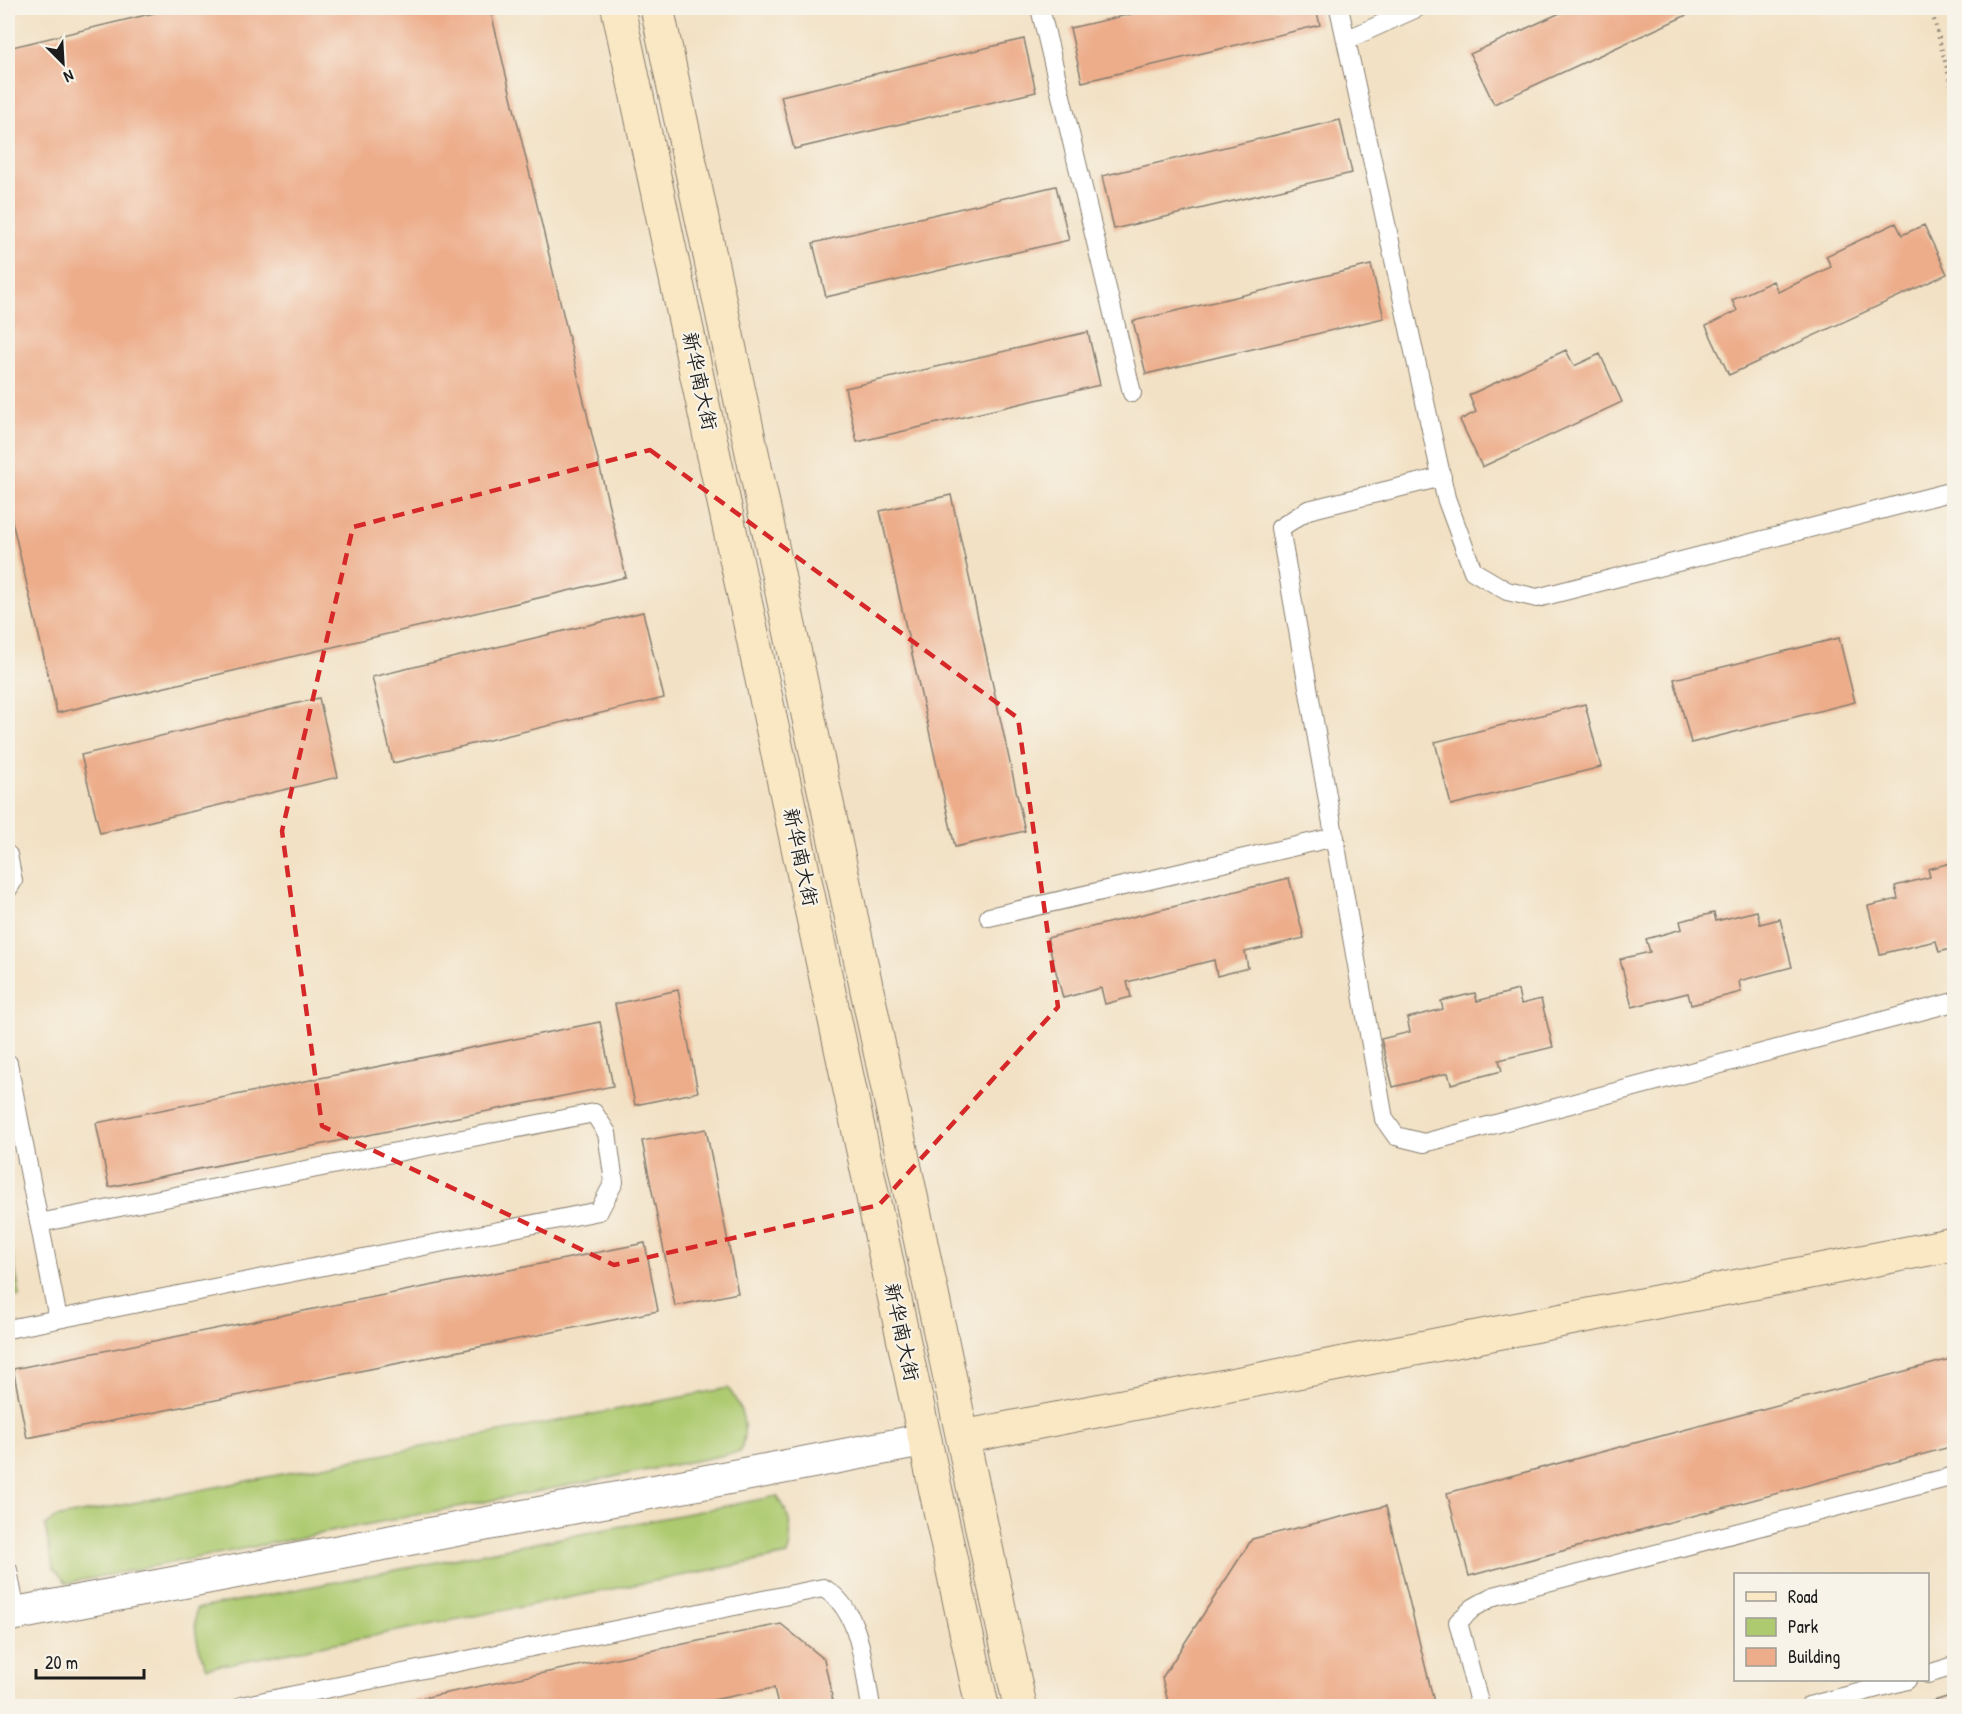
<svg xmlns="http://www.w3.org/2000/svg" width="1962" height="1714" viewBox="0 0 1962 1714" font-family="'Patrick Hand','LXGW WenKai TC',sans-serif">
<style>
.green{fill:#adca70;stroke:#647346;stroke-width:1.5}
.building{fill:#edad8b}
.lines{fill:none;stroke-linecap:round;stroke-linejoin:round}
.lane-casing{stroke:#877e70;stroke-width:20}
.street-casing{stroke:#877e70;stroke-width:35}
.secondary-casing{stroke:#877e70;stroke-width:35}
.path{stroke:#877e70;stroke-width:4;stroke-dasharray:1.5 4.5;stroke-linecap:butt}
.lane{stroke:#fff;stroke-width:18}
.street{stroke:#fff;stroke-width:33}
.secondary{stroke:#fae7c3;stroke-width:33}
.marked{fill:none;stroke:#d62828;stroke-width:4.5;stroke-dasharray:12 8;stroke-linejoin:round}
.labels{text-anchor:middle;stroke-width:4.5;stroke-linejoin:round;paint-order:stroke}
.street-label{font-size:20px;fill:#1c1c1c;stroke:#f7f3e8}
</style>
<rect width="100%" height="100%" fill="#f7f3e8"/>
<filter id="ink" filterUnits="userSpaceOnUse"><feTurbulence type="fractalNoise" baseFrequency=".0167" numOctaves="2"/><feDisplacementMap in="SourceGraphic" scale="12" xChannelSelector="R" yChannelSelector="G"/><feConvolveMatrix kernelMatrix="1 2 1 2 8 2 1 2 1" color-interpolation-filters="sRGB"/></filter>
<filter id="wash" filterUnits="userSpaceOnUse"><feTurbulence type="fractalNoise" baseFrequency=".008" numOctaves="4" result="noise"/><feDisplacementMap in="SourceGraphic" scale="24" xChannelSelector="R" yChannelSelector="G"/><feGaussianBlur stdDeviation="1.35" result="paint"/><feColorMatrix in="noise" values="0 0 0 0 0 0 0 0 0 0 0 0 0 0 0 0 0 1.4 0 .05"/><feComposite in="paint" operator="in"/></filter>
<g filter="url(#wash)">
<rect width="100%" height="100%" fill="#f2e1c4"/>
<path class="green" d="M8 1231 20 1296 8 1298Z
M728 1388C743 1408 749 1427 740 1452L67 1583 53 1568 45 1526 55 1518Z
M777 1496C791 1516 793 1531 788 1555L207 1668C198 1649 193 1631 196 1609Z"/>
<g id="blocks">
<path class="building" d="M175 8H490L626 577 57 713 8 504V48Z
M1158 8H1316L1320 25 1082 82 1070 28Z
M1571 8H1702L1494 104 1470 54Z
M1024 39 1036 92 794 149 781 96Z
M1340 120 1352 173 1114 229 1102 176Z
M1056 186 1069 240 826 297 813 243Z
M1896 223 1902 235 1924 225 1947 274 1729 375 1706 326 1737 311 1732 300 1773 281 1778 292 1831 267 1826 256Z
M1371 265 1384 318 1146 374 1133 321Z
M1088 332 1100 385 857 442 845 388Z
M1566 350 1574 366 1600 354 1622 402 1482 467 1460 420 1476 412 1469 395Z
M951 495 1025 831 955 847 880 511Z
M643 612 664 698 393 763 372 677Z
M1839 638 1855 702 1691 743 1674 679Z
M319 698 338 777 100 833 81 755Z
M1585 704 1601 767 1451 805 1435 742Z
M1954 862V948L1939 952 1936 941 1880 954 1868 906 1898 899 1895 886 1930 877 1928 869Z
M1289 878 1304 938 1245 952 1248 968 1217 976 1214 960 1127 982 1131 997 1105 1004 1101 988 1063 998 1047 938Z
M1757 911 1760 924 1780 919 1792 967 1739 981 1741 992 1691 1005 1688 993 1632 1007 1620 959 1650 952 1646 939 1682 929 1680 921 1714 913 1716 921Z
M678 990 698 1092 635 1105 615 1004Z
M1518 990 1521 1004 1541 999 1553 1047 1499 1060 1502 1071 1451 1084 1448 1073 1393 1087 1381 1039 1410 1032 1407 1018 1443 1009 1441 1001 1475 993 1477 1001Z
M600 1022 613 1086 109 1187 96 1123Z
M706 1129 738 1293 675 1306 642 1141Z
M645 1243 658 1311 27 1438 13 1369Z
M1954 1358V1446L1469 1576 1447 1493Z
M1386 1506 1435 1706H1169L1162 1678 1252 1539Z
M781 1624 824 1659 834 1706H778L774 1688 682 1706H384Z
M1947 1697 1950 1705 1954 1703V1706H1917Z"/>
</g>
</g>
<g filter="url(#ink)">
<use href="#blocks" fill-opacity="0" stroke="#877e70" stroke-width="1.5"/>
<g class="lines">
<g class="lane-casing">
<path id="lane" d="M1040 8 1132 393
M1339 8 1446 498 1473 571 1507 591 1537 598 1954 491
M1346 40 1417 8
M1442 477 1308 510 1280 528 1384 1119 1396 1136 1424 1143 1954 1002
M8 855 13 881 8 889
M989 917 1335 837
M8 1063 58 1319
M8 1329 599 1211 614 1182 607 1133 594 1113 39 1223
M8 1570 16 1613
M1928 1674 1954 1666
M241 1706 823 1588C862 1609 863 1667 871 1706
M1480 1706 1458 1622 1473 1608 1494 1596 1954 1476
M1809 1706 1907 1680"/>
</g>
<g class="street-casing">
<path id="street" d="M8 1615 925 1440"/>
</g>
<g class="secondary-casing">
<path id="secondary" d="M618 8 982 1706
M657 8 1020 1706
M963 1437 1954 1244"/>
</g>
<path class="path" d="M1931 8 1954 96"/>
<use href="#lane" class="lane"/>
<use href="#street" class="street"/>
<use href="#secondary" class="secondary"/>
</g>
</g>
<path class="marked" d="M650 450 1018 718 1058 1007 879 1205 614 1265 322 1126 282 831 353 527Z"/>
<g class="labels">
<g class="street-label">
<text transform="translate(700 381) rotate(78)" y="7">新华南大街</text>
<text transform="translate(801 857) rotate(78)" y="7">新华南大街</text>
<text transform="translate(902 1332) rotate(78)" y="7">新华南大街</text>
</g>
</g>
<rect width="1962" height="1714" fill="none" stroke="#f7f3e8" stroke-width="30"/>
<rect x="1734" y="1573" width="195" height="108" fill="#f7f3e8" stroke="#9f9d96" stroke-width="1.5"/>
<rect x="1746" y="1592" width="30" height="9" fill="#fae7c3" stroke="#9f9d96" stroke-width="1.5"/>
<text x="1788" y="1603" font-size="18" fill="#1c1c1c">Road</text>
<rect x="1746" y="1618" width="30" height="18" fill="#adca70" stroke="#9f9d96" stroke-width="1.5"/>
<text x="1788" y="1633" font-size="18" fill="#1c1c1c">Park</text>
<rect x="1746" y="1648" width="30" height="18" fill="#edad8b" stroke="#9f9d96" stroke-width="1.5"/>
<text x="1788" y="1663" font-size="18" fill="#1c1c1c">Building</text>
<g transform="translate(63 63) rotate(156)" stroke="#f7f3e8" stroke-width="4.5" paint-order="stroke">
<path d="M0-4.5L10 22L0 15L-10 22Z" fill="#1c1c1c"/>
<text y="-9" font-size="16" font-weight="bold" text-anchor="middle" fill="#1c1c1c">N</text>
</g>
<path d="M36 1669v9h108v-9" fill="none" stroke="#1c1c1c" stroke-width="3"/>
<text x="45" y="1669" font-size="18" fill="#1c1c1c" stroke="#f7f3e8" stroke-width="4.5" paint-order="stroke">20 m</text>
</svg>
